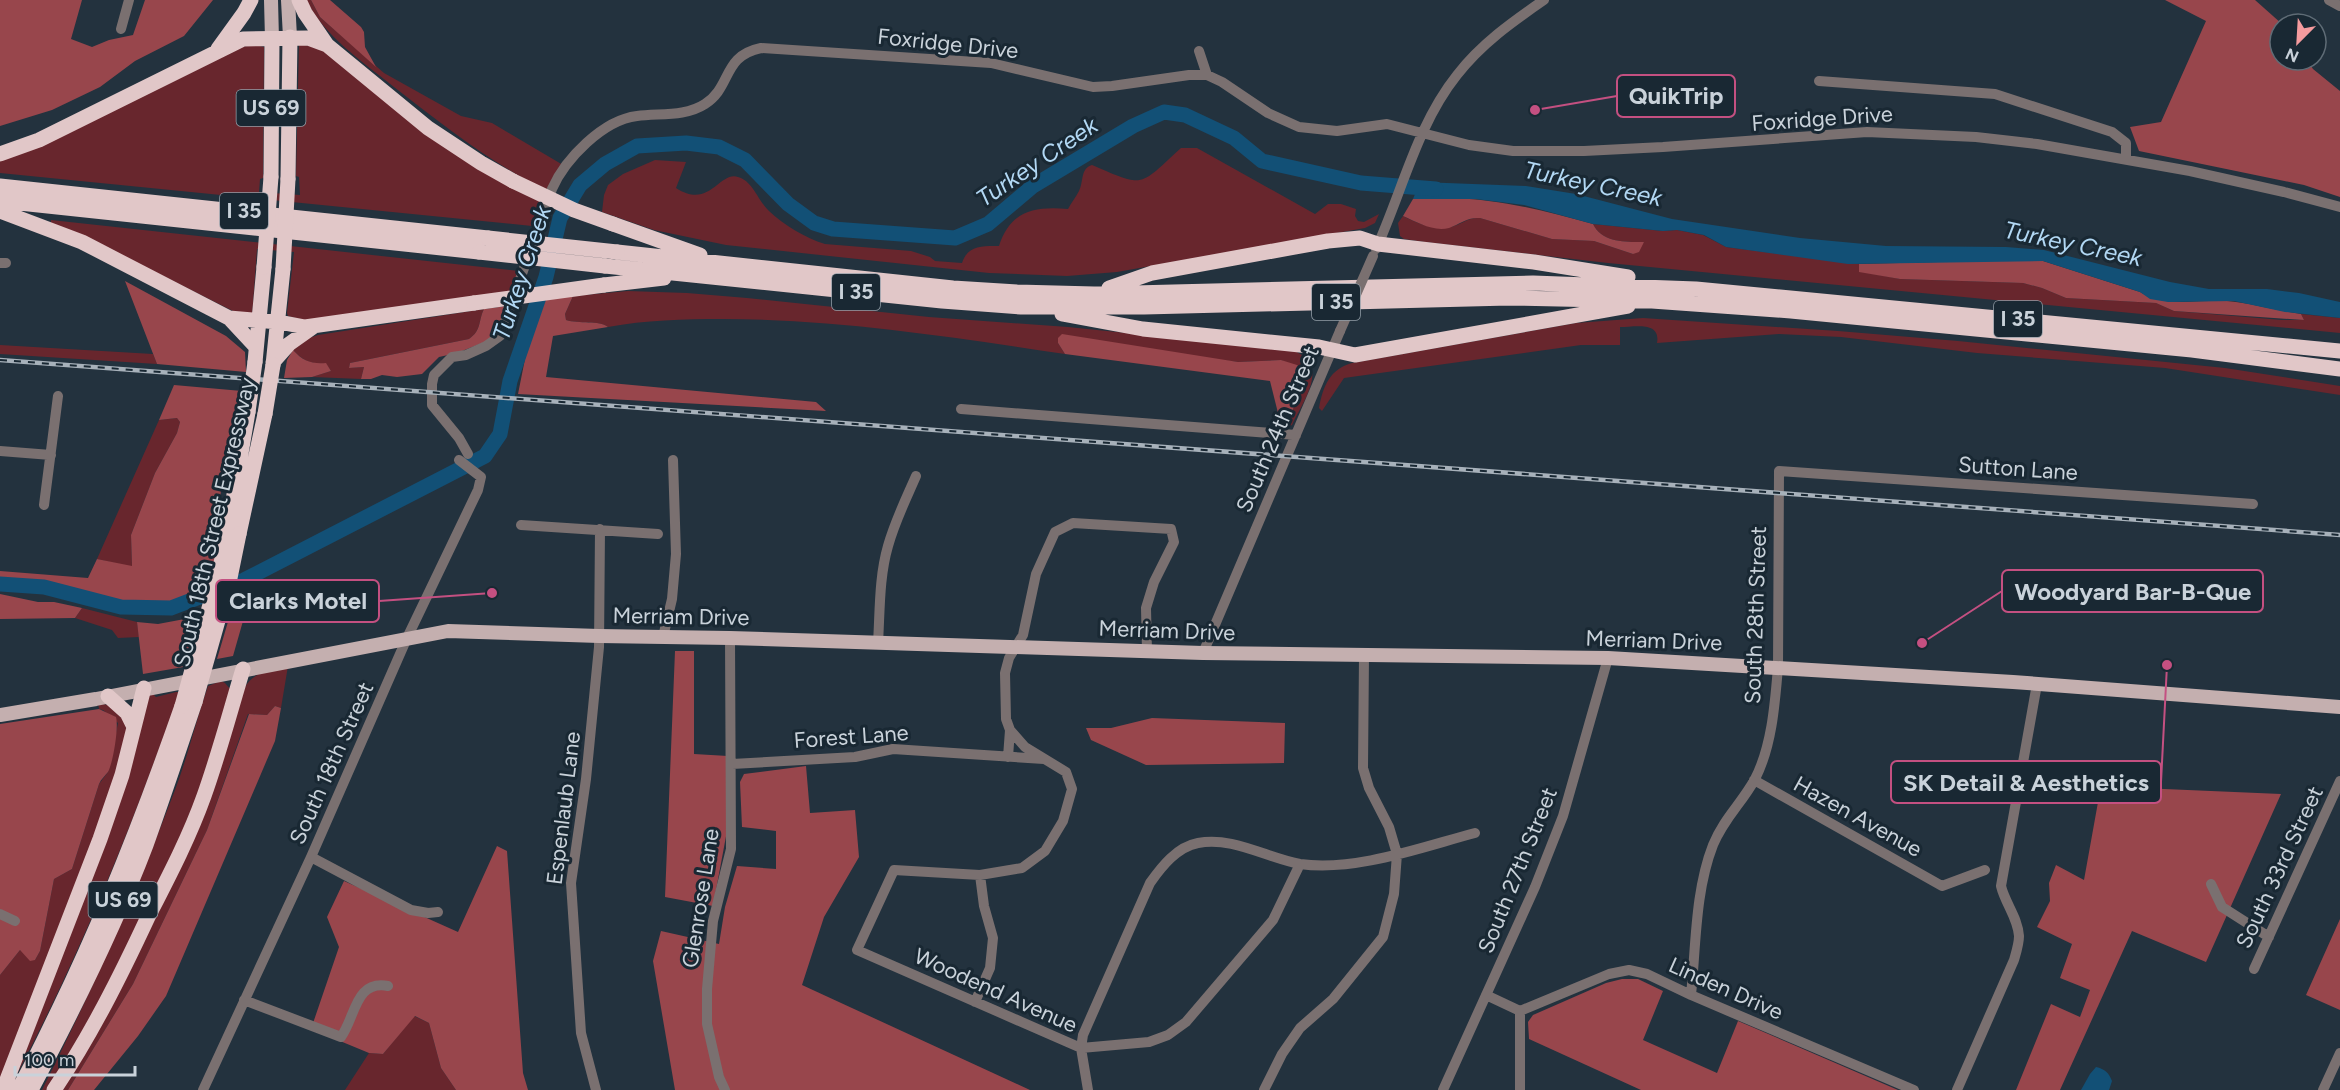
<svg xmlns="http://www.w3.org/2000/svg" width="2340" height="1090" viewBox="0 0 2340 1090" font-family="Figtree,sans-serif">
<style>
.green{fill:#68262d}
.forest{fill:#98464c}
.water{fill:#125076}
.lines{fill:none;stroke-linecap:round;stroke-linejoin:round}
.river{stroke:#125076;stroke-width:15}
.minor{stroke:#7a7070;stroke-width:10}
.major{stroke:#c4afaf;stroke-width:14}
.highway{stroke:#e1c7c8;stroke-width:15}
.rail-casing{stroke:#a7b1ba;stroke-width:4.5}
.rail{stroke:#192833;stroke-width:2;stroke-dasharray:7;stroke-linecap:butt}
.minor-bridge{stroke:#7a7070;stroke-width:10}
.highway-bridge{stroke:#e1c7c8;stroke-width:15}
.labels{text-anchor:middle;stroke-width:6;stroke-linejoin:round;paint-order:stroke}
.shield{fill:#192833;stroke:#949fa8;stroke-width:1.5}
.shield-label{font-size:21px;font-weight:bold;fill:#c9d2da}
.street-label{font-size:22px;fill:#c9d2da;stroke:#192833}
.water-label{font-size:24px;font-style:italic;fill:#b2d8f4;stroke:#192833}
.leader{fill:none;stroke:#c45081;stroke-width:2}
.callout-dot{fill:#c45081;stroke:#192833;stroke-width:2}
.callout{fill:#192833;stroke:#c45081;stroke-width:2}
.callout-label{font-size:24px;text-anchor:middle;font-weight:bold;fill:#c9d2da}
</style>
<rect width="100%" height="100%" fill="#23323e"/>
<path class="green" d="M306 0H311L320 17 384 73 461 116 492 123 563 165 547 191C491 163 443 125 394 87 363 62 324 36 306 0Z
M299 44 321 48 542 202 532 226 0 173V158L239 47 256 45 264 47 263 178 260 179 259 192 300 195 299 177 296 176Z
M1181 148H1197L1315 214 1328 204H1341L1356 209 1355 216 1358 221 1364 222 1379 214 1375 223 1365 228 1117 272 1067 276 989 273 726 245 654 230 602 212 604 195 608 185 623 174 655 160 686 162 676 188C710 210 719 171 738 177 753 181 758 201 769 211 784 225 805 238 825 244L911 251 930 257 935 261 962 263C968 245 982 246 999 246 1010 211 1034 206 1068 209 1071 203 1076 197 1079 191 1084 181 1080 169 1092 165 1146 188 1138 187 1181 148Z
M1403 216C1417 223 1432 230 1449 227 1460 226 1467 217 1480 218L1552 239 1594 241 1633 254 1644 242C1626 242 1602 243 1593 224L1663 231 1677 230 1703 235 1726 247 1859 264V271L1900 279 2023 283 2042 288 2066 298 2156 303 2174 311 2282 320H2304L2301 314 2340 318V333L1608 263 1425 242 1404 239 1400 236 1398 223Z
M51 220 519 271 511 293 310 322 288 316 287 313 294 252 257 249 252 317 237 313 145 267 51 224Z
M628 291 687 293 747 298 929 317 1068 327 1292 350C1331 365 1304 399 1292 425L1287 427 1304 377 1303 370 1281 360 1238 362 1058 343 1065 354C951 337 837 319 722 319 684 319 645 320 608 327 599 320 579 324 566 320L565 314 573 296Z
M484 309C478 321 482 330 469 339L350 363 349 368 364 367 361 379 312 377 331 371 326 364C311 364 303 361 293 350L309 338 318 335Z
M1643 318 1838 331 1958 341 2225 368 2340 386V395L2165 368 1977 353 1841 337 1779 334 1657 343C1661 321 1635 327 1620 327V345H1581L1344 378 1322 411 1319 408C1323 386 1330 369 1352 363L1576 323Z
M0 345 153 354 157 364 0 354Z
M177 418 180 422 177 433 155 473 131 535 132 567 97 559 159 420Z
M82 608 137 622 139 637 118 638 112 630 75 618Z
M288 666 281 708 275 706 267 715 248 714 207 830 133 984 68 1090H59L92 1039 245 687C254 671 272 670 288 666Z
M221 681 225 683 231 690 196 805 110 989 49 1090H42C91 992 136 893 175 790 188 756 196 720 208 686Z
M176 692H180C132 825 83 949 17 1074L14 1072 149 696 153 694 156 697Z
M98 703 108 705 125 721 127 734 107 802 0 1082V975L20 950 35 960 40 951 54 879 72 869 99 784 108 772 118 723 103 710 99 709Z
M414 1016 429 1023 441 1068 456 1090H345L369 1053 383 1054Z"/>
<path class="forest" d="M0 0H82L71 39 92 47 109 40 133 35 145 0H213L184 36 135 61 100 87 52 110 0 126Z
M311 0H330L361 27 364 32 365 47 376 67 320 17Z
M2165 0H2255L2282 24H2280V60H2307L2313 69 2340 91V197L2304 185 2139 151 2130 127 2161 122 2206 21Z
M1450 198C1500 199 1545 211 1593 224 1602 243 1626 242 1644 242L1639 252 1633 254 1594 241 1552 239 1480 218C1467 217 1460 224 1449 228 1433 232 1417 222 1403 216L1413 199Z
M1978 261H2043L2140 292C2169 310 2204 297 2236 302 2258 305 2279 311 2301 314L2304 320 2174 311 2156 303 2066 298 2042 288 2023 283 1900 279 1859 272V264Z
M125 281 226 336 245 352 246 372 157 364Z
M573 296 565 314 566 320C579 324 599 320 608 327L553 336 546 377 816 402 826 411 518 394 526 354 544 300Z
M507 306 499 329 490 340 457 353 439 357 422 374 397 377 382 375 371 379H361L364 367 349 368 350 363 469 339C482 330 478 321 484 309Z
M1062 334 1238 362 1281 360 1297 365 1303 370 1304 377 1287 427 1282 429 1270 381 1065 354 1058 343V338Z
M293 350C303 361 311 364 326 363L331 371 312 377 284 378 287 360Z
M174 385 242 391 240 406 235 408 223 473 216 534 221 536 212 586C197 592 181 600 164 603 127 610 91 592 55 585 37 581 19 580 0 579V571L88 578 97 559 132 566 131 535 155 473 177 433 180 422 177 418 159 420Z
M253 586 233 656 217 659 235 598Z
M0 594 38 602H54L82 608 75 618 0 619Z
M190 618H203L189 666 143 674 137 622 158 624Z
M675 651H694V754L728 756 727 831 713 906 665 897Z
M275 706 281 708 275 741 166 996 138 1036 94 1090H68L133 984 207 830 249 714 267 715Z
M99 709 116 717C119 727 113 763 108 772 105 776 101 779 99 784L72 869 54 879 40 951 35 960 30 961 20 950 0 975V724Z
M1152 718 1285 723 1284 763 1146 765 1091 740 1086 728H1111Z
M806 766 810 813 855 810 859 857 824 917 802 985 1030 1090H675L653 961 661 931 719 944 725 907 737 866 776 869V831L742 827 740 782 744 774Z
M2141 788 2281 794 2206 962 2132 931 2060 1090H2016L2051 1004 2080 1017 2090 990 2060 978 2072 944 2037 927 2050 901 2049 883 2056 865 2084 880 2100 791 2118 795Z
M497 846 507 851 523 1073 528 1090H456L441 1068 429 1023 415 1016 383 1054 369 1053 311 1029 339 947 327 917 344 881 458 932Z
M2340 919V1010L2306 995Z
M1622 979H1638L1663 991 1643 1040 1717 1073 1738 1021 1898 1090H1641L1529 1039 1528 1022 1533 1015 1606 983Z"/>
<path class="water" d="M1420 182 1526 186 1576 194 1672 219 1800 238 1886 246 2006 247 2044 250 2170 282 2209 289H2267L2299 293 2340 302V318L2285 312 2234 301 2168 302 2150 299 2140 292 2043 261 1848 264 1726 247 1704 235 1677 230 1663 231 1593 224 1524 205 1476 199H1413Z
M2096 1067C2105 1069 2109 1073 2112 1081L2109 1090H2081L2090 1074Z"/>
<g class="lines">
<path class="river" d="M0 584 44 587 121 607 171 608 244 580 485 456 500 434 510 381 546 277 560 218 580 185 605 164 637 146 686 143 719 147 745 160 788 204 814 223 833 229 955 238 988 224 1033 186 1133 126 1164 112 1185 115 1234 138 1262 161 1361 183 1436 189"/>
<path class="minor" d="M2329 0 2340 6
M121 29 129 0
M1199 51 1207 75
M1819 81 1995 94 2112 132 2126 143V160
M1376 249C1402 192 1417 125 1457 75 1481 44 1512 22 1544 0
M0 263H6
M961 409 1296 435
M0 451 51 455
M468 454 459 438 432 405V384L434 375 452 357 466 355 486 346 500 336 552 189C565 159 603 120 637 116 659 113 685 117 705 104 732 87 722 56 761 48L991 63 1093 87 1112 86 1189 75H1207L1222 82 1268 113 1299 127 1337 131 1387 124 1469 145 1513 151H1584L1663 147 1867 132 1976 137 2037 144 2190 171 2284 192 2340 207
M44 505 58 396
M521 525 658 534
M663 637 672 599 676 554 673 460
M878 643C880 611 879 577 888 546 895 521 906 499 916 476
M1203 653 1340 331
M1010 730 1025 747 1066 772 1072 789 1063 821 1045 851 1022 868 980 875 894 870 857 950 1081 1048 1088 1090
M1008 757 1010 730 1006 719 1005 673 1009 658 1023 635 1036 574 1055 532 1073 523 1171 529 1174 542 1154 582 1146 608 1147 651
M732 764 855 757 893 749 1044 759
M1754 780 1942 886 1985 870
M311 857 411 910 428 913 438 912
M1300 864 1273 920 1186 1022 1168 1035 1149 1042 1081 1048 1083 1035 1150 883C1162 866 1177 847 1198 843 1232 836 1267 858 1300 864 1355 872 1422 847 1475 833
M2211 884 2222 907 2269 937
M0 914 15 921
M2254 969 2340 781
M1486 995 1520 1011
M1691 995C1696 946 1695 891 1713 845 1724 818 1742 803 1755 779 1772 746 1775 703 1778 667L1779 471 2253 504
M244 1000 341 1037C356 1016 355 980 388 986
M975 1002 990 968 993 938 984 906 980 875
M1520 1011 1609 974 1629 970 1647 974 1691 995 1914 1090
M1520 1011V1090
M203 1090 311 857 407 638 478 490 481 477 459 460
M596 1090 581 1033 571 883 586 779 599 647 600 529
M725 1090 719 1077 707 1024V989L713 921 731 849 730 638
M1264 1090 1282 1054 1300 1028 1333 999 1383 937 1394 894 1397 854 1389 827 1369 788 1363 768 1364 655
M1443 1090 1535 887 1563 816 1608 658
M1957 1090 2014 960C2016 953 2019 944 2019 936 2018 918 2005 903 2001 886L2037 684
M2323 1090 2340 1053"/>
<path class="major" d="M271 0 272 39
M288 0 290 37
M0 715 96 699 448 631 599 636 730 638 1203 653 1608 658 2013 682 2340 707"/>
<path class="highway" d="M299 0 305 13 327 45 428 128 481 163 513 181
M218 49 244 13 251 0
M0 154 39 140 243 39 308 38 327 45
M271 177 272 39
M288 179 290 37
M0 186 488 238
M0 201 479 252
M0 211 82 242 229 318 279 322 305 327 474 303
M613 224 700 255
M617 252 953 288 1017 292 1094 294 1533 283 1696 289 2340 351
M605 266 942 301 1021 307H1144L1509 298 1652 301 1791 311 2192 350 2340 369
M604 285 664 278
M1109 288 1152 273 1328 241 1360 238 1378 244 1534 262 1628 277
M1062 314 1143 329 1319 347 1355 355 1628 306
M229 318 256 347
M255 362 264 267
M273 362 289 344 313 327
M273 365 283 269
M239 534 265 414
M227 536 248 412
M108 696 127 713 134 727
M3 1090 100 839 122 775 144 688
M18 1090C33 1064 46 1036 59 1009 107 910 146 809 182 706
M31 1090C73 1011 114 929 146 845 163 798 179 750 195 702
M54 1090C91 1035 120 977 148 917 168 878 189 838 204 796 219 754 230 712 243 669"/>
<g class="rail-casing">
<path id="rail" d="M0 360 2340 535"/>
</g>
<use href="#rail" class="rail"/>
<path class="minor-bridge" d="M1340 331 1373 256"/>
<path class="highway-bridge" d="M513 181 574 210 613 224
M488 238 617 252
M479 252 605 266
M264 267 271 177
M283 269 288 179
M474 303 604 285
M248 412 255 362
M265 414 273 365
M195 702 230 578 239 534
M182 706 219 572 227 536"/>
</g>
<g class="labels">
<g class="shield">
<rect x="236.5" y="90" width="69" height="36" rx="4.5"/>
<rect x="220" y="193" width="48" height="36" rx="4.5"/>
<rect x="832" y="274" width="48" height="36" rx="4.5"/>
<rect x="1312" y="284" width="48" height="36" rx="4.5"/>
<rect x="1994" y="301" width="48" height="36" rx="4.5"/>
<rect x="88.5" y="882" width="69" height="36" rx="4.5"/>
</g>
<g class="shield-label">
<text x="271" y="115">US 69</text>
<text x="244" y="218">I 35</text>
<text x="856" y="299">I 35</text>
<text x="1336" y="309">I 35</text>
<text x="2018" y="326">I 35</text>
<text x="123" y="907">US 69</text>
</g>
<g class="street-label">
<text transform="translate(948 43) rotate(6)" y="8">Foxridge Drive</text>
<text transform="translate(1822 118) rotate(-4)" y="8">Foxridge Drive</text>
<text transform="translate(1277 429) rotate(-67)" y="8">South 24th Street</text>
<text transform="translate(2018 468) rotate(4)" y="8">Sutton Lane</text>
<text transform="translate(214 522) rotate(-77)" y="8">South 18th Street Expressway</text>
<text transform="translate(1755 615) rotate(-88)" y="8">South 28th Street</text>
<text transform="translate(681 616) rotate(1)" y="8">Merriam Drive</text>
<text transform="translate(1167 630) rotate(2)" y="8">Merriam Drive</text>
<text transform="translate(1654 640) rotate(2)" y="8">Merriam Drive</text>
<text transform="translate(851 736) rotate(-4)" y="8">Forest Lane</text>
<text transform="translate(331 763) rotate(-66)" y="8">South 18th Street</text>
<text transform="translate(563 808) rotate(-83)" y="8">Espenlaub Lane</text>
<text transform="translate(1858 816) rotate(29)" y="8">Hazen Avenue</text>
<text transform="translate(2279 867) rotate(-65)" y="8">South 33rd Street</text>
<text transform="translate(1517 870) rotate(-68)" y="8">South 27th Street</text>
<text transform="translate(700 898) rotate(-81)" y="8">Glenrose Lane</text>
<text transform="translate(1726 988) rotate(24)" y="8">Linden Drive</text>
<text transform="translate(996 990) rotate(24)" y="8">Woodend Avenue</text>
</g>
<g class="water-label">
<text transform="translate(1037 162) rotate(-34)" y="8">Turkey Creek</text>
<text transform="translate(1593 184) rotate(12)" y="8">Turkey Creek</text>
<text transform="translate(2073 244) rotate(12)" y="8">Turkey Creek</text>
<text transform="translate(522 273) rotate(-72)" y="8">Turkey Creek</text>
</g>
</g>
<path class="leader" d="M1535 110L1617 96M1922 643L2002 591M492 593L379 601M2167 665L2161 782"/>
<g class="callout-dot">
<circle cx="1535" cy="110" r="6"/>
<circle cx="1922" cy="643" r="6"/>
<circle cx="492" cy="593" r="6"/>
<circle cx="2167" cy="665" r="6"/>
</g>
<g class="callout">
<rect x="1617" y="75" width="118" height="42" rx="6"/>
<rect x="2002" y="570" width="261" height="42" rx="6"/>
<rect x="216" y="580" width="163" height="42" rx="6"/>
<rect x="1891" y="761" width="270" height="42" rx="6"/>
</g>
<g class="callout-label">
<text x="1676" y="104">QuikTrip</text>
<text x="2133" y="600">Woodyard Bar-B-Que</text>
<text x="298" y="609">Clarks Motel</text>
<text x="2026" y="791">SK Detail &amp; Aesthetics</text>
</g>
<g transform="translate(2298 42) rotate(204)"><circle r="28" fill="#192833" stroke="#5f6c76" stroke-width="1.5"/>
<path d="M0-4.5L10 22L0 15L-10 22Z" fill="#f59b9e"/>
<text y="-9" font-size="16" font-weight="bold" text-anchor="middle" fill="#c9d2da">N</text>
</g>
<path d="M15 1066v9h120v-9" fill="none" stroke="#c9d2da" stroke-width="3"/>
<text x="24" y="1066" font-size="18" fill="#c9d2da" stroke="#192833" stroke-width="4.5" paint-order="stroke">100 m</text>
</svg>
